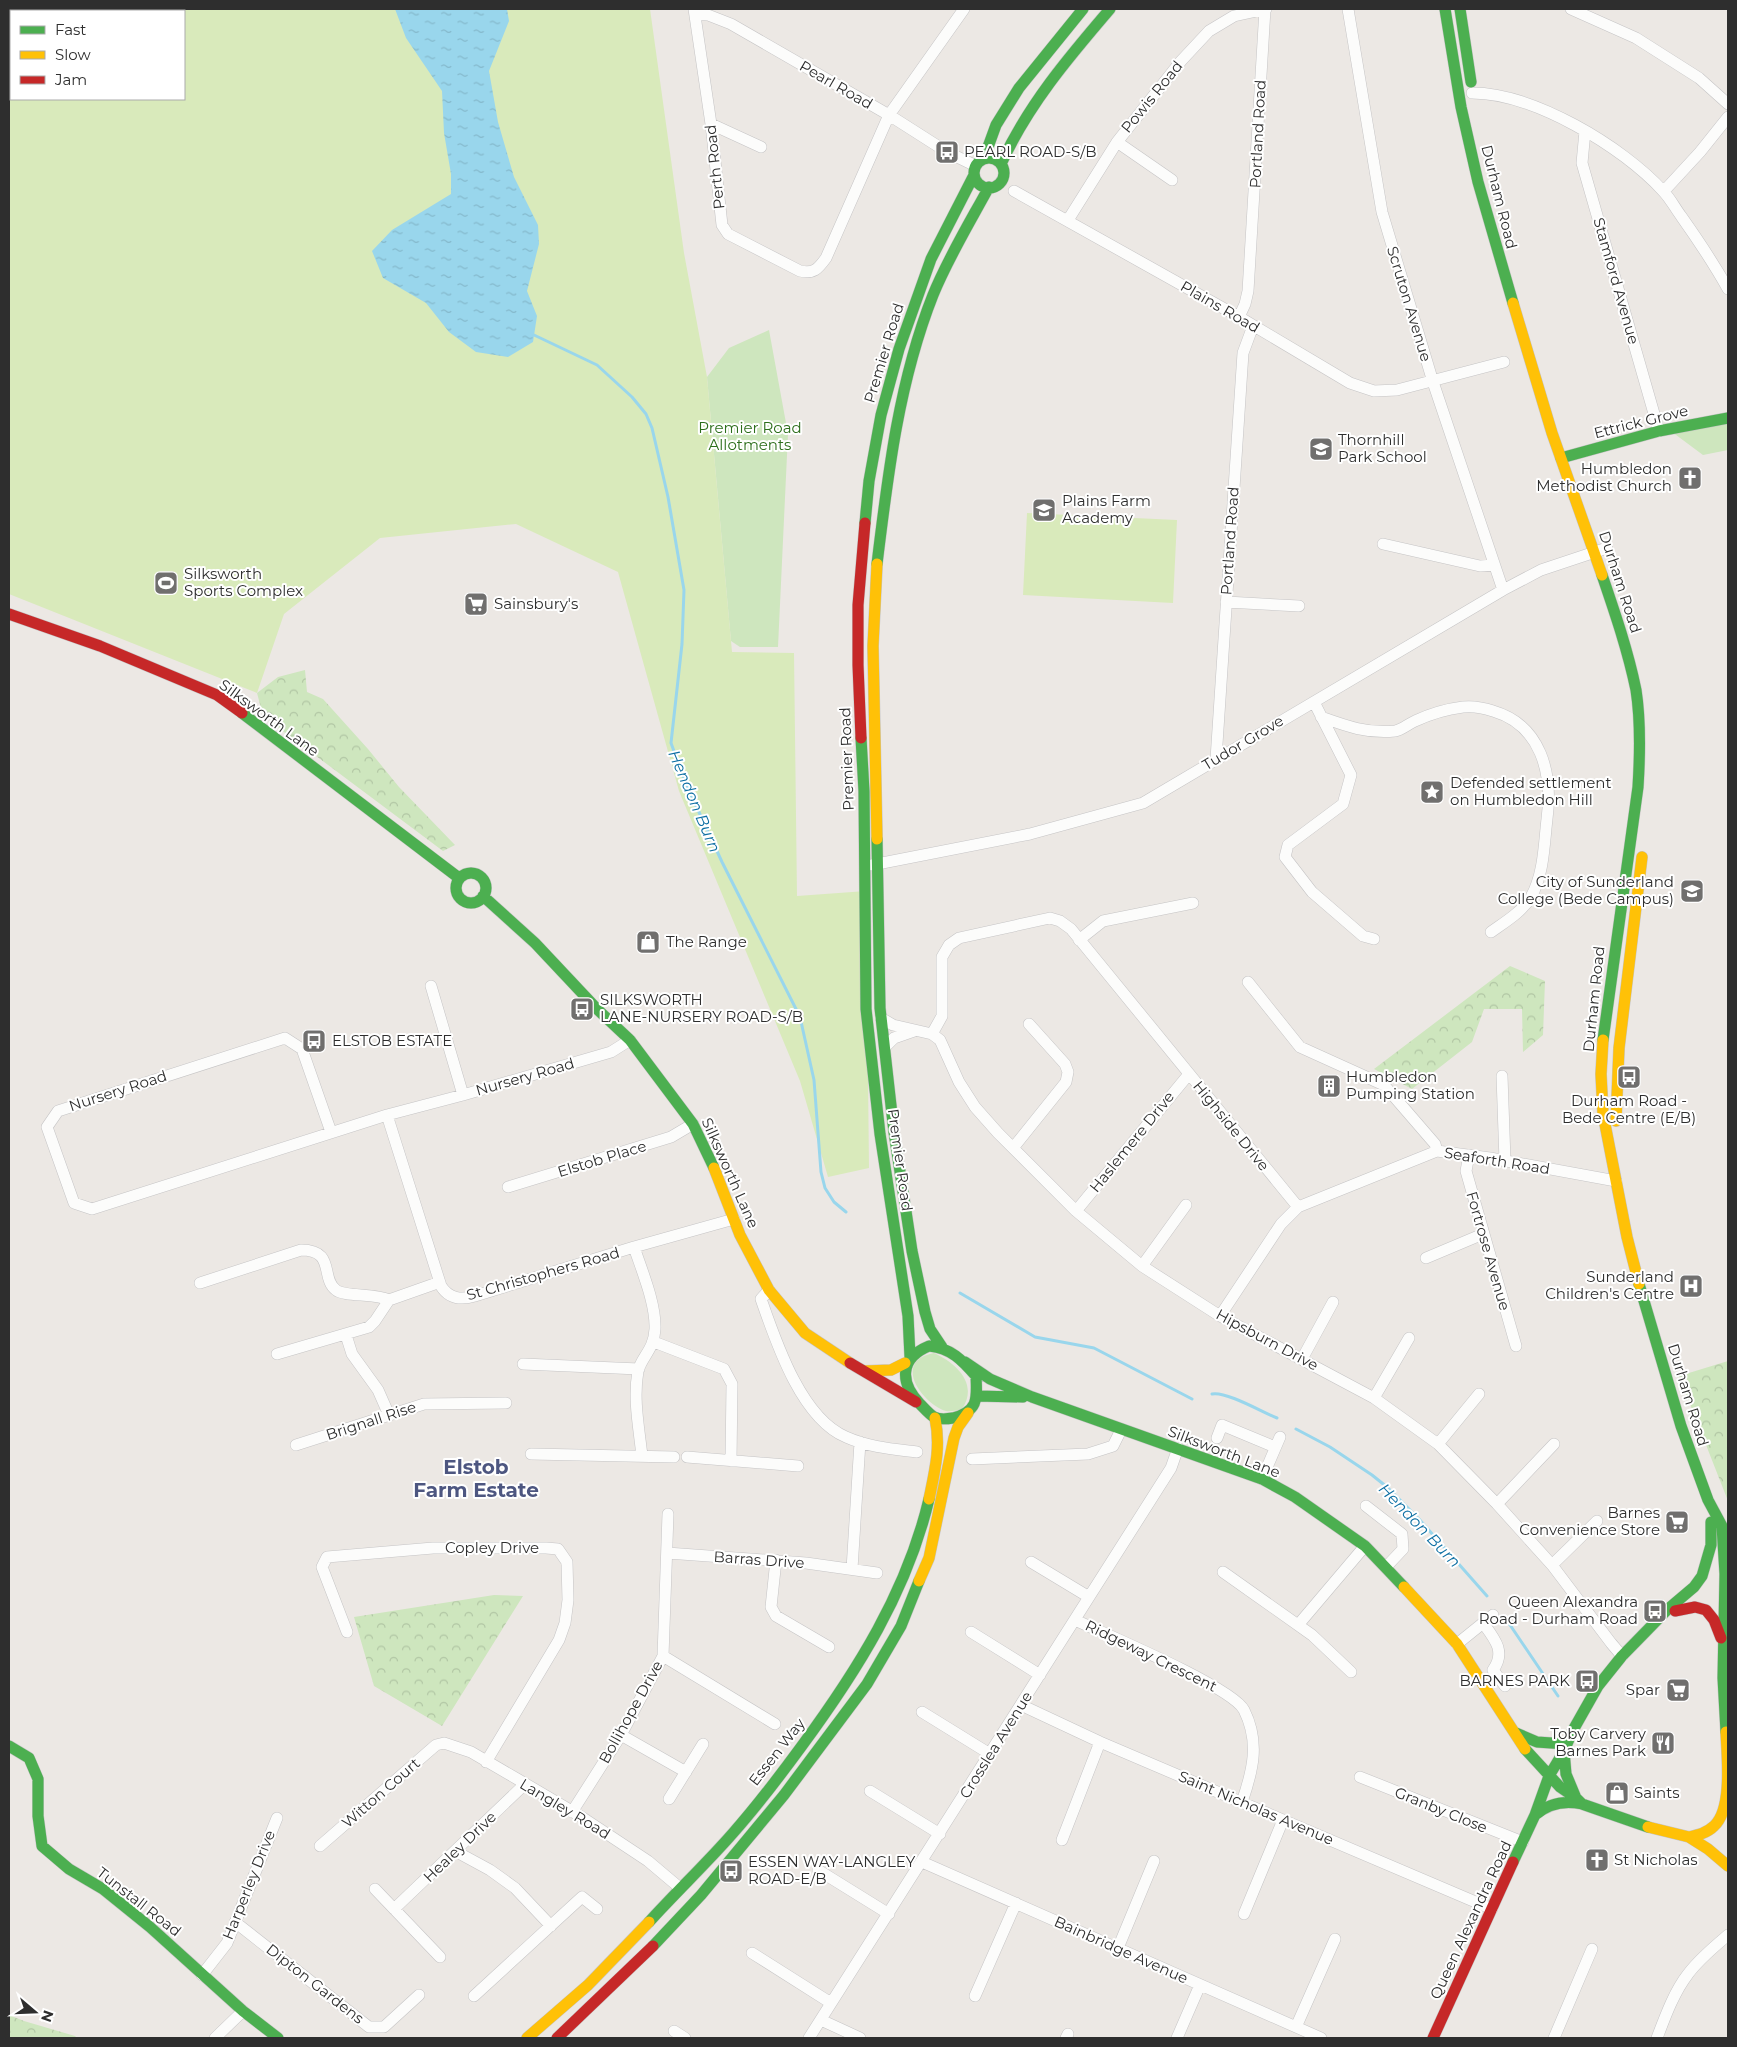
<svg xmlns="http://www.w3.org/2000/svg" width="1737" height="2047" viewBox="0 0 1737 2047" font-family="Montserrat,sans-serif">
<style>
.grass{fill:#cee6be}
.forest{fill:url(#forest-crowns)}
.pitch{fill:#d9eabb;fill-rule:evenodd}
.water{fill:url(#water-ripples)}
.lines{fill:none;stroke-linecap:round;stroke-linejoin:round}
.stream{stroke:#99d6ec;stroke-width:3}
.street-casing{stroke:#c5c4c5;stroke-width:12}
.fast-casing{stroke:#c5c4c5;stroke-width:12}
.slow-casing{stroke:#c5c4c5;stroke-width:12}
.jam-casing{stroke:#c5c4c5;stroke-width:12}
.street{stroke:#fcfcfb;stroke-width:11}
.fast{stroke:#4caf50;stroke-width:11}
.slow{stroke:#ffc107;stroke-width:11}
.jam{stroke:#c62828;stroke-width:11}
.labels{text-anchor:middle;stroke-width:4;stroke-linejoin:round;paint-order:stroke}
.street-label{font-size:15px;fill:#2e2e2e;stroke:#fff}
.poi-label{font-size:15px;fill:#2e2e2e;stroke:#fff;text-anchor:start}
.park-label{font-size:15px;fill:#2c6e1b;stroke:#fff}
.water-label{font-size:16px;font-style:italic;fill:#0d6fa3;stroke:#fff}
.district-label{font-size:20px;font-weight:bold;fill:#4d5680;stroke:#fff}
</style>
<defs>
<pattern id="forest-crowns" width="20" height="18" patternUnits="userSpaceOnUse" patternTransform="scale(1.25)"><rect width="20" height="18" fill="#cee6be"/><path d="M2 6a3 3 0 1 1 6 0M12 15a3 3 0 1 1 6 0" fill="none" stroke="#b1c6a4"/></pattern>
<pattern id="water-ripples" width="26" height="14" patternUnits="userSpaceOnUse" patternTransform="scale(1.25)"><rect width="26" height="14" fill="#99d6ec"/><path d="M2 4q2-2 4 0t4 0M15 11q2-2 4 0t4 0" fill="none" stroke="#84b8cb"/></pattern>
</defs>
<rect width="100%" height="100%" fill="#ece8e4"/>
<path class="grass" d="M769 330 788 434 778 647H740L731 641 707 377 729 348Z
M1728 418V450L1703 455 1668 429Z
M934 1353C956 1363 979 1384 962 1409 957 1410 951 1412 946 1411 928 1406 897 1372 922 1357 925 1355 930 1354 934 1353Z"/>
<path class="forest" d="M305 670 307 692 323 699 368 749 399 787 455 845 443 851 280 729 261 708 257 693 278 677Z
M1510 966 1545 981 1543 1035 1523 1052 1522 1009H1484L1472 1042 1412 1089 1374 1069Z
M1728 1361V1501L1679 1376Z
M494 1595 523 1596 442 1726 374 1686 354 1617Z
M9 2015 24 2021 75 2036 77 2038H9Z"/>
<path class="pitch" d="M9 9H650L684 253 707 377 732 652 794 653 797 896 866 891 869 1168 828 1177 800 1081 679 791 618 572 516 524 380 538 284 614 257 693 9 594ZM11 11H184V99H11Z
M1027 513 1177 520 1173 603 1023 595Z"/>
<path class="water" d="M395 9H507L509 21 489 71 498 122 514 177 538 225 539 244 527 291 537 316 533 342 508 357 476 352 449 332 426 303 383 278 372 251 392 230 451 194V174L444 133 442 91 406 38Z"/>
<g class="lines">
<path class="stream" d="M534 335 597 365 632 397 646 414 652 428 668 497 684 590 682 644 671 743 686 784 722 862 800 1017 814 1080 821 1172 825 1188 834 1202 846 1212
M960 1293 1035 1337 1094 1348 1192 1399
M1212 1394C1226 1391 1262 1412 1277 1418
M1296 1429 1330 1447 1372 1475 1387 1487 1419 1519 1487 1596
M1506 1619 1558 1696"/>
<g class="street-casing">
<path id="street" d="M694 9 711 124 722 225 728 234 800 271C814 274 818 269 826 258L889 115 964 9
M1348 9 1382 212 1433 382 1503 590
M1571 9 1636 38 1699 78 1728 104
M695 14 708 15 731 24 889 115 947 152 974 165
M1472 93C1533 93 1622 146 1663 191 1670 198 1675 208 1681 216 1698 240 1714 264 1728 289
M711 124 761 147
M1585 131 1582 163 1659 431
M1117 142 1172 180
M1014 191 1239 317 1350 383 1374 391 1397 390 1504 362
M1664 191 1700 152 1728 117
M1068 220 1117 142 1181 61 1209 31 1234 16 1266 9
M1239 317 1245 304 1248 291 1265 9
M1383 544 1480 566 1494 565
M1226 602 1299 606
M1314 702 1351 775 1343 804 1288 845 1285 857 1312 892 1363 936 1374 939
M1321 717C1346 726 1368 734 1395 731 1402 730 1408 724 1415 721 1430 714 1447 709 1463 707 1472 706 1484 708 1493 711 1541 725 1553 773 1547 819 1544 844 1544 874 1531 897 1522 912 1505 922 1491 932
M1216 759 1243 353 1253 326
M872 865 1030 834 1143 803 1503 590 1541 570 1607 548
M1079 940 1103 921 1193 903
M1248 982 1300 1047 1384 1085 1435 1144 1437 1151
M431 986 463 1095
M881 1018 893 1025 932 1034 940 1040 959 1082 975 1107 998 1133 1076 1211 1142 1266 1220 1316 1374 1398 1438 1444 1497 1504 1552 1565 1611 1643 1622 1656
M932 1034 942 1016V957L949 945 959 938 1050 918 1060 921 1071 929 1298 1207
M885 1047 894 1038 914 1031
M1502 1076 1505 1161
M387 1115 441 1286C449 1299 461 1300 475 1296L634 1247 734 1219
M331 1132 302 1049 285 1038 58 1111 47 1127 74 1203 92 1209 387 1115 463 1095 611 1052 630 1040
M1013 1148 1066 1082 1068 1072 1065 1064 1029 1024
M1469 1155 1466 1171 1516 1346
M508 1187 671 1137 693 1124
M1076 1211 1189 1074
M634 1247C642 1271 656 1304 655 1329 654 1350 642 1356 638 1371 633 1399 639 1428 642 1456
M1426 1258 1483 1234
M1142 1266 1186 1205
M200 1283 301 1250C336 1250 320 1278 336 1290 344 1297 375 1293 389 1300
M769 1290 761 1299C776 1342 801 1418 846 1437 868 1447 893 1449 917 1452
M1220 1316 1281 1224 1298 1207 1437 1151 1490 1158 1616 1181
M346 1335 352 1354 378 1390 389 1415
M654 1342 724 1369 732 1384 731 1461
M277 1354 369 1327 375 1321 389 1300 440 1282
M1302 1359 1333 1302
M523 1364 639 1369
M1374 1398 1409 1338
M1217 1438 1222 1425 1275 1447
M1438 1444 1479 1394
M296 1445 424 1404 506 1403
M531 1454 674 1457
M687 1457 798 1466
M972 1459 1088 1454 1113 1446 1121 1430
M1262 1479 1280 1437
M1497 1504 1554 1444
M1366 1506 1402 1534 1403 1549 1386 1567
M667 1553 806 1563 877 1573
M776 1560 771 1607 776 1616 829 1647
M1031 1562 1089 1597
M1552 1565 1597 1521
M852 1569 860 1442
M1223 1572 1312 1635 1351 1672
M1075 1620C1105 1634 1232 1687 1244 1710 1260 1742 1253 1770 1242 1802
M1483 1623C1495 1639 1506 1652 1493 1670L1505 1686
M1298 1625 1365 1546
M347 1632 322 1567 327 1557 433 1548H546L558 1549 567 1562 568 1600 565 1623 559 1640 486 1762
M971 1632 1040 1675
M1457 1644 1493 1615
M663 1656 775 1724
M1021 1705 1100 1742 1492 1909
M922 1712 990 1754
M621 1735 686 1772
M1360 1777 1523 1842
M870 1791 940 1834
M669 1799 703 1744
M572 1812 621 1735 663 1656 668 1514
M1062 1840 1100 1742
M320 1846 436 1745 444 1743 471 1752 519 1780 580 1816 648 1861 680 1888
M455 1851 490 1870 515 1888 551 1926
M922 1862 1321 2038
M818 1870 889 1914
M375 1889 440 1957
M394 1909 525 1784
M1244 1914 1283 1820
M235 1922 369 2027H384L419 1995
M1118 1948 1154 1861
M752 1953 831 2003
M202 1975 227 1943 277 1818
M474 1996 582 1897 597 1909
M975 1996 1016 1903
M821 2020 860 2038
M1296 2027 1335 1939
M674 2031 685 2038
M215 2038 243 2011
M809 2038 1171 1468 1178 1448
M1066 2038 1068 2034
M1177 2038 1200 1985
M1554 2038 1592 1949
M1657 2038C1665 2017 1674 1992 1688 1974 1699 1959 1714 1947 1728 1935"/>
</g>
<g class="fast-casing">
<path id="fast" d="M1445 9 1461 107 1478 182 1513 303
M1460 9 1471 82
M974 173a15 15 0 1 1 30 0a15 15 0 1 1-30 0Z
M984 158 996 125 1019 88 1083 9
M1001 164C1028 105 1068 58 1110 9
M1561 458 1659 431 1728 418
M865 523 869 481 881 415 899 349 931 259 973 177
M877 564C888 473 899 381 933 295 948 258 970 222 989 187
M1602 575C1615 613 1628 651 1636 690 1641 722 1640 755 1638 787L1603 1040
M242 713 459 878
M861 738 864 791 866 1009 880 1134 908 1316 910 1357
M877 839 880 1008 894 1132 912 1251 925 1312 930 1329 942 1347
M456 888a15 15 0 1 1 30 0a15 15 0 1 1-30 0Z
M483 896 535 943 597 1009 630 1040 693 1124 714 1168
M1639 1284 1681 1426 1708 1500 1722 1526 1725 1574 1723 1678 1726 1732
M929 1346C951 1348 962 1360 976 1376 977 1398 979 1411 953 1418 947 1419 940 1420 934 1417 929 1414 924 1408 920 1404 899 1382 900 1358 929 1346Z
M965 1362 990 1379 1032 1397 1262 1479 1295 1497 1365 1546 1404 1587
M977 1396 1023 1397
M1516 1733 1537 1742 1566 1744
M9 1746 29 1758 38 1779V1816L42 1846 69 1869 103 1889 150 1927 243 2011 278 2038
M1525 1749 1560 1787 1576 1798
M1535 1815C1549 1803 1564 1800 1582 1804
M1648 1827 1582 1804 1576 1798 1566 1774 1564 1751 1572 1732 1598 1686 1622 1656 1668 1609 1694 1587 1702 1576 1711 1545V1522
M1513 1862 1535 1815 1549 1776 1564 1751
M649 1922C676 1892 706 1864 733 1833 757 1806 779 1777 801 1747 857 1671 907 1592 929 1499
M653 1946 701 1895 784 1795 867 1684 901 1626 919 1581"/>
</g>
<g class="slow-casing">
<path id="slow" d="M1513 303 1552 433 1602 575
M877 839 873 646 877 564
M1603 1040 1601 1074 1603 1114 1627 1237 1639 1284
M1616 1121 1619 1048 1642 857
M714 1168 740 1235 769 1290 805 1333 850 1363
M865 1371 891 1370 905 1363
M929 1499C935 1470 941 1447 935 1418
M919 1581 929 1558 954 1438 958 1427 968 1413
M1404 1587 1457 1644 1525 1749
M1648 1827 1689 1837 1708 1849 1728 1866
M1689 1837C1698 1835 1707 1833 1714 1826 1733 1809 1727 1756 1726 1732
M527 2038 588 1985 649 1922"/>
</g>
<g class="jam-casing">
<path id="jam" d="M9 614 100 646 217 695 242 713
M861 738 858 665V605L865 523
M850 1363 916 1402
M1675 1611 1695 1607 1706 1610 1714 1620 1721 1638
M557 2038 653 1946
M1433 2038 1513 1862"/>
</g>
<use href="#street" class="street"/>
<use href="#fast" class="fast"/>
<use href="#slow" class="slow"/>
<use href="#jam" class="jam"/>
</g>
<defs>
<g id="bus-square" transform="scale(1.25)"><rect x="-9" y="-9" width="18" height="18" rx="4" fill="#706f6e" stroke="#fff"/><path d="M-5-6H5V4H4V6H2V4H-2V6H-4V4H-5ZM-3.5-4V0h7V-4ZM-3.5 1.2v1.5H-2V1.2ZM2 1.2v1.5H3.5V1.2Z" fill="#fff"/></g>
<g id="school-square" transform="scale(1.25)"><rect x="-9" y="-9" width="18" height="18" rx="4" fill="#706f6e" stroke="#fff"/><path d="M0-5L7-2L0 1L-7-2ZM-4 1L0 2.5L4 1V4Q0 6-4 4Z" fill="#fff"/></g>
<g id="church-square" transform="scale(1.25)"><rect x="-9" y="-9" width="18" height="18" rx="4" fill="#706f6e" stroke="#fff"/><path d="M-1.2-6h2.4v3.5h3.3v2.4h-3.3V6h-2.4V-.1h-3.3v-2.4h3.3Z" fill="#fff"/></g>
<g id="stadium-square" transform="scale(1.25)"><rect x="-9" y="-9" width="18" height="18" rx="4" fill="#706f6e" stroke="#fff"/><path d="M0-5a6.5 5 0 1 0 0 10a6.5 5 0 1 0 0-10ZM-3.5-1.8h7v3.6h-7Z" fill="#fff"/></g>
<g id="supermarket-square" transform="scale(1.25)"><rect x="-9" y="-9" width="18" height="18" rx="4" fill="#706f6e" stroke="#fff"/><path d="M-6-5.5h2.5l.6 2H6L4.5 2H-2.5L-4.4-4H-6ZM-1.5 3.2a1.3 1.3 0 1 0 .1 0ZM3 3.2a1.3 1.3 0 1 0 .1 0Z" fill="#fff"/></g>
<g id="sight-square" transform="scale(1.25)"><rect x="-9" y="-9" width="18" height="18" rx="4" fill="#706f6e" stroke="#fff"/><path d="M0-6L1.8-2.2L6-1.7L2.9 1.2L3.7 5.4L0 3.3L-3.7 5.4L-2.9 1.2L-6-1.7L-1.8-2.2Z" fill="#fff"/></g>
<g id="university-square" transform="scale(1.25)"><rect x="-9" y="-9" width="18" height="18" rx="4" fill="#706f6e" stroke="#fff"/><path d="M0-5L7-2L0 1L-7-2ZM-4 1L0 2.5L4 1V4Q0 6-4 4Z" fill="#fff"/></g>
<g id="shop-square" transform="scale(1.25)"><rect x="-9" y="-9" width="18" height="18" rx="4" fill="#706f6e" stroke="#fff"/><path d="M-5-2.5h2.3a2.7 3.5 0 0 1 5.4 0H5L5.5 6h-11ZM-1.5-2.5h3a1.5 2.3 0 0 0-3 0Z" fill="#fff"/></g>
<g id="building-square" transform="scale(1.25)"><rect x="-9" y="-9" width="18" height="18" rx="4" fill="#706f6e" stroke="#fff"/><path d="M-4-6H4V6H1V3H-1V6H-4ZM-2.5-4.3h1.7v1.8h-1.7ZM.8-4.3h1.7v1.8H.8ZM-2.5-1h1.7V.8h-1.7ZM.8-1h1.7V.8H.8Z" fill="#fff"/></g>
<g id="hospital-square" transform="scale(1.25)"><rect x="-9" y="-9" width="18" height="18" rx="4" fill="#706f6e" stroke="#fff"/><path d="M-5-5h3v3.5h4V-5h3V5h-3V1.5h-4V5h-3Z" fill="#fff"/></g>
<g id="restaurant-square" transform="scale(1.25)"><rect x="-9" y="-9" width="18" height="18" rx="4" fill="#706f6e" stroke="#fff"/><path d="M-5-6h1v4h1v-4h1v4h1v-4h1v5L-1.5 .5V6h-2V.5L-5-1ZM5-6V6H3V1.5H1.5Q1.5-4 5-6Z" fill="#fff"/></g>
</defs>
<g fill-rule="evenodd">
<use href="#bus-square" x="947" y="152"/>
<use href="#school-square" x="1321" y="449"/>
<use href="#church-square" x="1690" y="478"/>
<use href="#school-square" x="1044" y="510"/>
<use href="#stadium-square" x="166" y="583"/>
<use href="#supermarket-square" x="476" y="604"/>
<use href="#sight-square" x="1432" y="792"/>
<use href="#university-square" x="1692" y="891"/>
<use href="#shop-square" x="648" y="942"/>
<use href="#bus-square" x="582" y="1009"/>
<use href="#bus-square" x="314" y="1041"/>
<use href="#bus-square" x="1629" y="1077"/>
<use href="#building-square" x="1329" y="1086"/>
<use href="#hospital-square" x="1691" y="1286"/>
<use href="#supermarket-square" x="1677" y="1522"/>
<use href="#bus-square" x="1655" y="1611"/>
<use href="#bus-square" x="1587" y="1681"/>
<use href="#supermarket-square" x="1678" y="1690"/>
<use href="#restaurant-square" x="1663" y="1743"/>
<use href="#shop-square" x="1617" y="1793"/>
<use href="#church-square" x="1597" y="1860"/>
<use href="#bus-square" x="731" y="1871"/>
</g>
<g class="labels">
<g class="street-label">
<text transform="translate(836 85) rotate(30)" y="5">Pearl Road</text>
<text transform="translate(1152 97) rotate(-51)" y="5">Powis Road</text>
<text transform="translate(1258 134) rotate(-87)" y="5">Portland Road</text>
<text transform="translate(715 167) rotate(-96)" y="5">Perth Road</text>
<text transform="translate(1499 197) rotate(76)" y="5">Durham Road</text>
<text transform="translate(1616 281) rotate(74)" y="5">Stamford Avenue</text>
<text transform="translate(1409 304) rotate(73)" y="5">Scruton Avenue</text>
<text transform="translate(1220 307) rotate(30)" y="5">Plains Road</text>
<text transform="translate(884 353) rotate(-73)" y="5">Premier Road</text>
<text transform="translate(1641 422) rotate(-14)" y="5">Ettrick Grove</text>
<text transform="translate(1230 541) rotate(-86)" y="5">Portland Road</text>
<text transform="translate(1620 582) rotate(72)" y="5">Durham Road</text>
<text transform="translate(269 718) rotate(36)" y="5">Silksworth Lane</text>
<text transform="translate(1243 743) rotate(-31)" y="5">Tudor Grove</text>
<text transform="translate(847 759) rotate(-92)" y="5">Premier Road</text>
<text transform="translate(1594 999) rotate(-84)" y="5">Durham Road</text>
<text transform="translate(525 1077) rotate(-16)" y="5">Nursery Road</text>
<text transform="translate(118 1091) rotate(-18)" y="5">Nursery Road</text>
<text transform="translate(1231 1126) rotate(51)" y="5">Highside Drive</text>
<text transform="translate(1132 1142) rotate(-51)" y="5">Haslemere Drive</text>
<text transform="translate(602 1159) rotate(-17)" y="5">Elstob Place</text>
<text transform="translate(900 1160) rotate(82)" y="5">Premier Road</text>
<text transform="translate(1497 1161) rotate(9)" y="5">Seaforth Road</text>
<text transform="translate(730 1173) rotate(66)" y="5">Silksworth Lane</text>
<text transform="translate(1488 1251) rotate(74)" y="5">Fortrose Avenue</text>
<text transform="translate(543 1274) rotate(-16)" y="5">St Christophers Road</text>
<text transform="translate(1267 1340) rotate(28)" y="5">Hipsburn Drive</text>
<text transform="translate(1688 1395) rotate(73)" y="5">Durham Road</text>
<text transform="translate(371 1421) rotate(-18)" y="5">Brignall Rise</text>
<text transform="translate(1224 1452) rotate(21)" y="5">Silksworth Lane</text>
<text x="492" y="1553">Copley Drive</text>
<text transform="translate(759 1560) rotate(4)" y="5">Barras Drive</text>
<text transform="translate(1151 1656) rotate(26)" y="5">Ridgeway Crescent</text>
<text transform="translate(631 1712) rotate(-61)" y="5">Bollihope Drive</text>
<text transform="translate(996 1745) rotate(-58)" y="5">Crosslea Avenue</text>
<text transform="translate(777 1752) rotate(-52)" y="5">Essen Way</text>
<text transform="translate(381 1793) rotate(-41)" y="5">Witton Court</text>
<text transform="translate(1256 1808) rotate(23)" y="5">Saint Nicholas Avenue</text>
<text transform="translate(565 1809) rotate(31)" y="5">Langley Road</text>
<text transform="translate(1441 1810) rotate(22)" y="5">Granby Close</text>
<text transform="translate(460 1847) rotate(-44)" y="5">Healey Drive</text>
<text transform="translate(249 1885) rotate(-68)" y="5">Harperley Drive</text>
<text transform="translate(139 1902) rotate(38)" y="5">Tunstall Road</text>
<text transform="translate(1471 1920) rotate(-65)" y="5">Queen Alexandra Road</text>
<text transform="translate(1121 1950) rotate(24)" y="5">Bainbridge Avenue</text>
<text transform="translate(315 1984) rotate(38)" y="5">Dipton Gardens</text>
</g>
<g class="poi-label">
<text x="964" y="157">PEARL ROAD-S/B</text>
<text x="1338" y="445">Thornhill<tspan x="1338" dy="17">Park School</tspan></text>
<text x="1672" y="474" text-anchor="end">Humbledon<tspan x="1672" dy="17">Methodist Church</tspan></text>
<text x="1062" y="506">Plains Farm<tspan x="1062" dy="17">Academy</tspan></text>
<text x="184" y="579">Silksworth<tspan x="184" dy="17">Sports Complex</tspan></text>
<text x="494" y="609">Sainsbury's</text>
<text x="1450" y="788">Defended settlement<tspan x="1450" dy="17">on Humbledon Hill</tspan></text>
<text x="1674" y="887" text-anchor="end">City of Sunderland<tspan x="1674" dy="17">College (Bede Campus)</tspan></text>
<text x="666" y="947">The Range</text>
<text x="600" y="1005">SILKSWORTH<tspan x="600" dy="17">LANE-NURSERY ROAD-S/B</tspan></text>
<text x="332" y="1046">ELSTOB ESTATE</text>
<text x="1346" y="1082">Humbledon<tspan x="1346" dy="17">Pumping Station</tspan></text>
<text x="1629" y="1106" text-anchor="middle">Durham Road -<tspan x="1629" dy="17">Bede Centre (E/B)</tspan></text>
<text x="1674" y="1282" text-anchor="end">Sunderland<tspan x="1674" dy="17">Children's Centre</tspan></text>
<text x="1660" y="1518" text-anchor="end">Barnes<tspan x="1660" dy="17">Convenience Store</tspan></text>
<text x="1638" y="1607" text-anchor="end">Queen Alexandra<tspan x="1638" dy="17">Road - Durham Road</tspan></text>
<text x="1570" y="1686" text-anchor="end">BARNES PARK</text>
<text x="1660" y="1695" text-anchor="end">Spar</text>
<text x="1646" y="1739" text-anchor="end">Toby Carvery<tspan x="1646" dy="17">Barnes Park</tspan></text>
<text x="1634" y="1798">Saints</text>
<text x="1614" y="1865">St Nicholas</text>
<text x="748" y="1867">ESSEN WAY-LANGLEY<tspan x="748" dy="17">ROAD-E/B</tspan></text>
</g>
<g class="park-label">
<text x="750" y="433">Premier Road<tspan x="750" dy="17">Allotments</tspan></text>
</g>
<g class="water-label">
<text transform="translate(695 801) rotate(67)" y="6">Hendon Burn</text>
<text transform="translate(1420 1525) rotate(46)" y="6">Hendon Burn</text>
</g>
<g class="district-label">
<text x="476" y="1474">Elstob<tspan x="476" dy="23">Farm Estate</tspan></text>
</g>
</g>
<rect width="1737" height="2047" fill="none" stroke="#2e2e2e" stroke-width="20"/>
<rect x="10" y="10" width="175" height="90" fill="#ffffff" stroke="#ababab"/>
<rect x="20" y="26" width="25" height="8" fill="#4caf50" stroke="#ababab"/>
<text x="55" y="35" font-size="15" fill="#2e2e2e">Fast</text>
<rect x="20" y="51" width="25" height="8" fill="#ffc107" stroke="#ababab"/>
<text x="55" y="60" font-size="15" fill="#2e2e2e">Slow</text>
<rect x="20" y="76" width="25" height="8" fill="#c62828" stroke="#ababab"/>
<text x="55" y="85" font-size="15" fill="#2e2e2e">Jam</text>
<g transform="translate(35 2012) rotate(109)" stroke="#ffffff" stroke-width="4" paint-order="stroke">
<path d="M0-4L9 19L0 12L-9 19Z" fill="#2e2e2e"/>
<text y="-8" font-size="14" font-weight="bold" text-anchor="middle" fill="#2e2e2e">N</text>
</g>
</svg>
